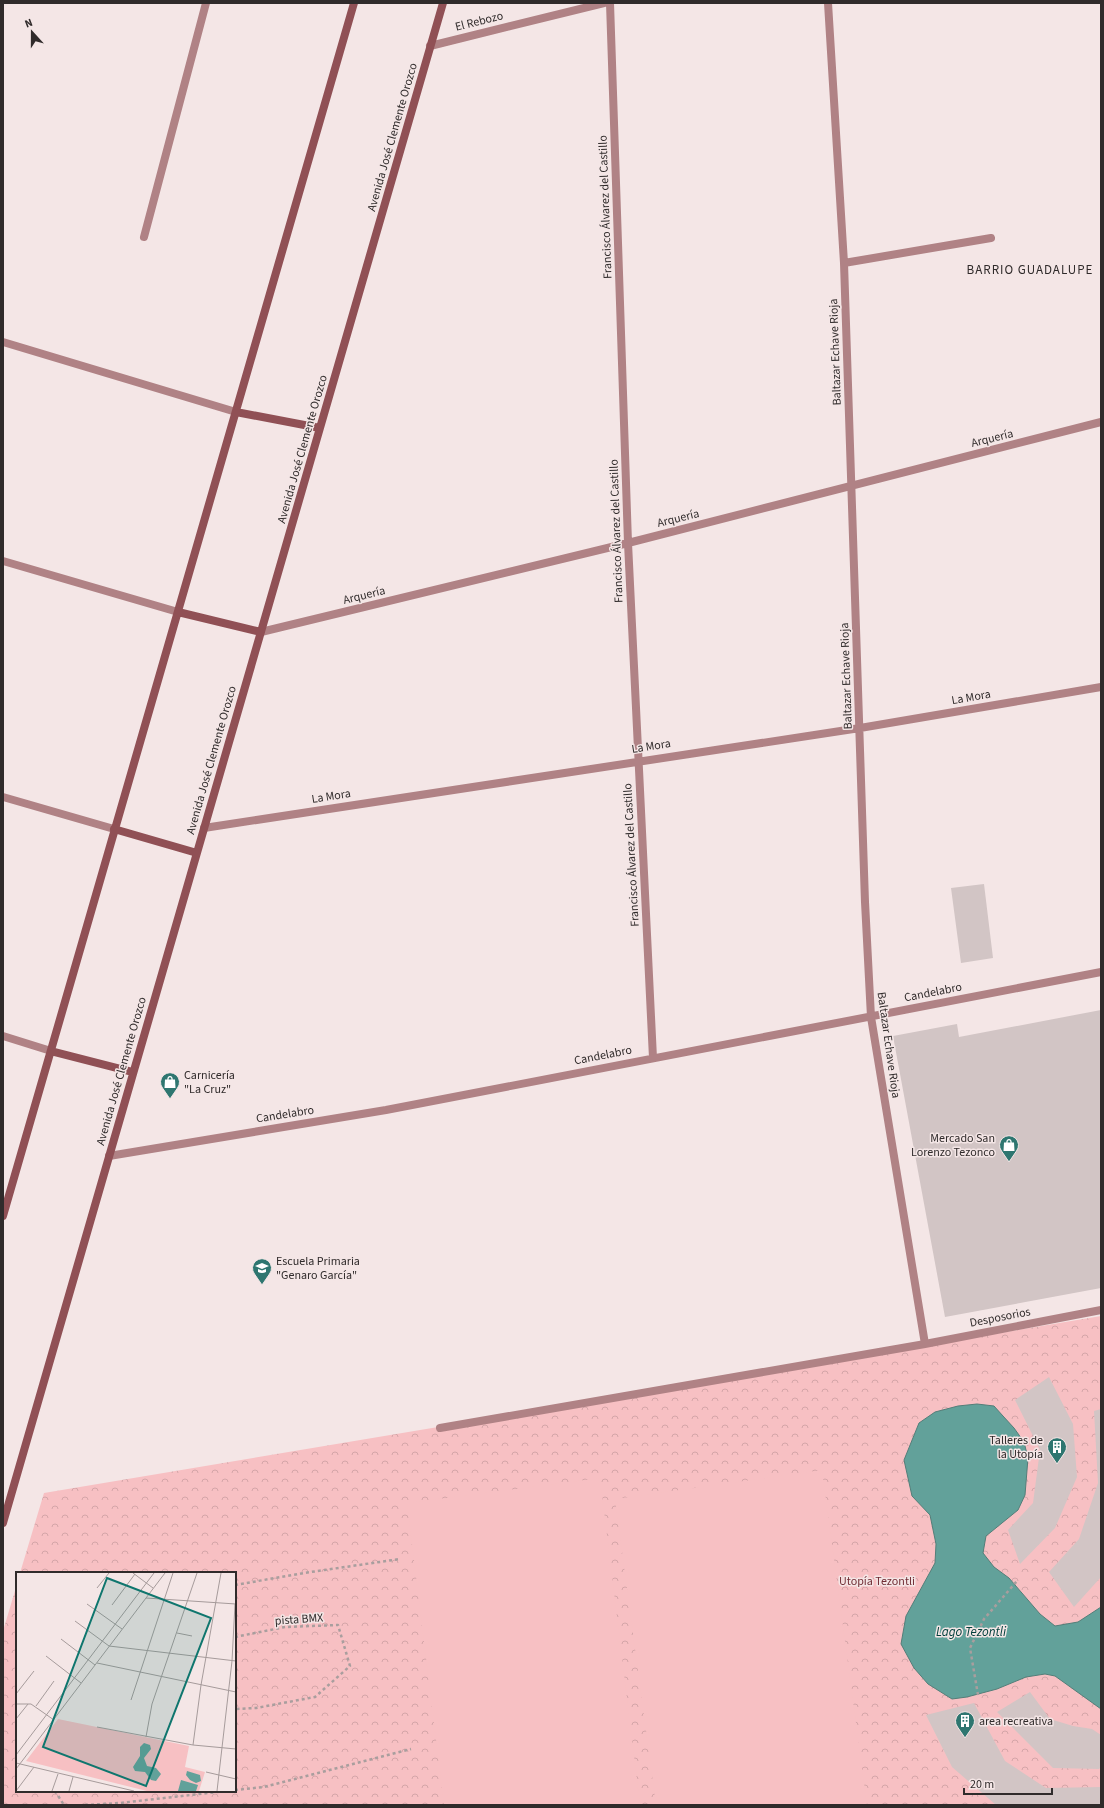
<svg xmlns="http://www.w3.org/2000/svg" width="1104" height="1808" viewBox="0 0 1104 1808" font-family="'Source Sans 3',sans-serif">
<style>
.park{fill:url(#park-crowns)}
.pitch{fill:#f7c0c3}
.water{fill:#62a19a;stroke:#537e79}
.building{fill:#d2c5c5}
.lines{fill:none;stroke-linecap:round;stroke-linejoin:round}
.path{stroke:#a99e9e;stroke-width:2.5;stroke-dasharray:3 3;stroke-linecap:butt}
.street{stroke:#b08285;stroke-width:8}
.secondary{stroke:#905055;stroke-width:8}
.labels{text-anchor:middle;stroke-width:3;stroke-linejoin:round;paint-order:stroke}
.street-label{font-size:12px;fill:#302b2b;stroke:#f4e6e6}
.poi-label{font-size:12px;fill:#302b2b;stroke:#f4e6e6;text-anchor:start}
.park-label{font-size:12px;fill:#712d35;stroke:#f4e6e6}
.neighbourhood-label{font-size:13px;letter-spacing:1px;fill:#302b2b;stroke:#f4e6e6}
.water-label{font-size:13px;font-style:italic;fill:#03413d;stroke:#f4e6e6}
.inset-road{fill:none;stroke:#a69b9b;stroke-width:1}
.view{fill:#0f766e;fill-opacity:0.15;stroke:#0f766e;stroke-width:2}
.inset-edge{fill:none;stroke:#302b2b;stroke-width:2}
</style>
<defs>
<pattern id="park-crowns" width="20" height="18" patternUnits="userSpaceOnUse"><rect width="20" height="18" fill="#f7c0c3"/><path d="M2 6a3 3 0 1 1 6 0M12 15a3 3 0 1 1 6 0" fill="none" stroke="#d4a5a8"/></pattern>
</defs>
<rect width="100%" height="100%" fill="#f4e6e6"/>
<path class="park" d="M1101 1316V1805H3V1631L17 1584V1791H235V1573H20L44 1493Z"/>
<path class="pitch" d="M822 1470 867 1805H656L615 1499Z
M600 1478 640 1805H444L407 1503Z"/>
<path class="water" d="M977 1404 994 1406 1003 1416 1014 1428 1024 1442 1028 1458 1025 1495 1018 1510 986 1536 983 1553 994 1567 1009 1578 1040 1614 1055 1626 1078 1622 1101 1607V1709L1055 1676 1045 1674 1026 1677 997 1689 967 1697 952 1699 928 1684 914 1668 901 1644 906 1616 935 1563 936 1544 930 1515 912 1496 904 1460 919 1423 935 1412 958 1406Z"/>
<path class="building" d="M984 884 993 958 961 963 951 888Z
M1101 1010V1288L945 1317 893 1036 957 1024 959 1037Z
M1049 1377 1073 1424 1077 1477 1055 1528 1020 1564 1008 1530 1033 1503 1040 1450 1015 1400Z
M1101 1409V1577L1074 1607 1049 1572 1079 1539 1098 1483 1094 1411Z
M1030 1692 1050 1719 1073 1726 1092 1729 1101 1735V1767L1099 1769 1053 1768 997 1712Z
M974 1703 1005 1761 1046 1788 1101 1787V1805H996L952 1767 926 1715Z"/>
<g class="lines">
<path class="path" d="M235 1585 304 1573 400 1559
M235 1637 285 1627 338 1625 350 1666 315 1697 256 1708 235 1709
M978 1695 970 1648 984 1619 1017 1581
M235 1790 264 1787 411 1749
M55 1791 64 1805
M85 1805 120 1803 226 1791"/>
<path class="street" d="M610 3 628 543 653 1058
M828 3 844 263 865 902 871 1017 925 1344
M430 46 604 3
M144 237 206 3
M844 263 991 238
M3 342 236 412
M3 561 178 612
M261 632 628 543 1101 422
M3 797 114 829
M204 828 860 728 1101 687
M3 1036 51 1051
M109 1156 386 1110 1101 972
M440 1428 925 1344 1101 1310"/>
<path class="secondary" d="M236 412 320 428
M178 612 261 632
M114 829 197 853
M51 1051 133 1072
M3 1216 354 3
M3 1523 443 3"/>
</g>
<defs>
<g id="shop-pin" transform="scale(1)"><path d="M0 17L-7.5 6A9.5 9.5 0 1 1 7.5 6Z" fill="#2e7670" stroke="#f4e6e6"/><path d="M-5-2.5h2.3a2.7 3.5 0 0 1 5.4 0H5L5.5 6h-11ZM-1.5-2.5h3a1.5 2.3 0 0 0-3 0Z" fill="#fff"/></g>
<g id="school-pin" transform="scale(1)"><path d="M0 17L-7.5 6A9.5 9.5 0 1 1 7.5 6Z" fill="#2e7670" stroke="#f4e6e6"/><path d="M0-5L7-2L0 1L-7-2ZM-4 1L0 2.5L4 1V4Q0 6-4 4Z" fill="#fff"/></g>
<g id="building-pin" transform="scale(1)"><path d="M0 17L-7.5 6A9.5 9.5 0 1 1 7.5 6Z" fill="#2e7670" stroke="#f4e6e6"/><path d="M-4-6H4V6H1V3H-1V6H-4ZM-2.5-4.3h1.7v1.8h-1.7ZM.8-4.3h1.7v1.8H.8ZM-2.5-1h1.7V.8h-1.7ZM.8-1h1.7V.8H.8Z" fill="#fff"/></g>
</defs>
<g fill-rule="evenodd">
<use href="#shop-pin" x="170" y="1082"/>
<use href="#shop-pin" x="1009" y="1145"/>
<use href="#school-pin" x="262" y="1268"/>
<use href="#building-pin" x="1057" y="1447"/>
<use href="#building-pin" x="965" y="1721"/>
</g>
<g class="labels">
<g class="street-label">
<text transform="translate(479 21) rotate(-14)" y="4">El Rebozo</text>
<text transform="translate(392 137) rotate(-74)" y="4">Avenida José Clemente Orozco</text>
<text transform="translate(605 207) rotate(-92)" y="4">Francisco Álvarez del Castillo</text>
<text transform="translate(835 352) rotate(-92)" y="4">Baltazar Echave Rioja</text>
<text transform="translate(992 438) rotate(-14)" y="4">Arquería</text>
<text transform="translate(302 449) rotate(-74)" y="4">Avenida José Clemente Orozco</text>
<text transform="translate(678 518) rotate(-14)" y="4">Arquería</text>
<text transform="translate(616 531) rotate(-92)" y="4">Francisco Álvarez del Castillo</text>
<text transform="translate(364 595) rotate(-14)" y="4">Arquería</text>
<text transform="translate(846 676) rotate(-92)" y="4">Baltazar Echave Rioja</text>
<text transform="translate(971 697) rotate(-10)" y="4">La Mora</text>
<text transform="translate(651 746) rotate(-9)" y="4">La Mora</text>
<text transform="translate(211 760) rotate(-74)" y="4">Avenida José Clemente Orozco</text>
<text transform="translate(331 796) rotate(-9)" y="4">La Mora</text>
<text transform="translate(631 855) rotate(-93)" y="4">Francisco Álvarez del Castillo</text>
<text transform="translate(933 992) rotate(-11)" y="4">Candelabro</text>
<text transform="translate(889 1045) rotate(82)" y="4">Baltazar Echave Rioja</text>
<text transform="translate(603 1055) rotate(-11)" y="4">Candelabro</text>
<text transform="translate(121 1071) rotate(-74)" y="4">Avenida José Clemente Orozco</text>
<text transform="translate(285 1114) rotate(-9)" y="4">Candelabro</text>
<text transform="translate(1000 1317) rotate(-11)" y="4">Desposorios</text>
<text transform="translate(299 1619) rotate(-4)" y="4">pista BMX</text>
</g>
<g class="poi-label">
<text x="184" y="1079">Carnicería<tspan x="184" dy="14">"La Cruz"</tspan></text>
<text x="995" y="1142" text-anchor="end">Mercado San<tspan x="995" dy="14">Lorenzo Tezonco</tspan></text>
<text x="276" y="1265">Escuela Primaria<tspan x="276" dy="14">"Genaro García"</tspan></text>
<text x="1043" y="1444" text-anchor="end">Talleres de<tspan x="1043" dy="14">la Utopía</tspan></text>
<text x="979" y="1725">area recreativa</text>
</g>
<g class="park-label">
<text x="877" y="1585">Utopía Tezontli</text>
</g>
<g class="neighbourhood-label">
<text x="1030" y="274">BARRIO GUADALUPE</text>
</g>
<g class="water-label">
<text x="971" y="1636">Lago Tezontli</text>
</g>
</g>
<g transform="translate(16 1572)">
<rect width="220" height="220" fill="#f4e6e6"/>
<path d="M42 147 173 174 169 195 189 200 183 219H131L10 189Z" fill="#f7c0c3"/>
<path d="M76 161 94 166 84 206 66 201ZM95 168 116 173 106 211 86 206Z" fill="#f7c0c3"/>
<path d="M128 171 134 173 135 177 128 186 131 194 140 196 145 202 140 209 135 208 129 200 119 199 117 195 124 184V175ZM171 199 184 203 185 209 180 211 174 208 170 203ZM165 208 182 213 180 219H162Z" fill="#62a19a"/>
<path class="inset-road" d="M117 1 137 16M81 16 93 1M130 26 220 32M71 32 106 57M96 33 119 2M59 49 93 74 220 89M161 61 176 64M45 67 79 93M30 84 65 111M81 91 220 120M0 122 18 99M115 128 157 1M0 132H15L38 148M20 134 38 109M0 147 12 132M81 155 177 173 220 177M130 165 136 132 181 1M177 173 185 113 205 1M0 183 138 1M0 191 118 219M0 197 149 1M190 200 220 207M0 219 18 195M36 219 42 202M53 219 57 205M201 219 216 89 219 32"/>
<path class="view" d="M91 6 195 46 130 214 27 175Z"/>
<rect width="220" height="220" class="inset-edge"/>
</g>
<rect width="1104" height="1808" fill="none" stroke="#302b2b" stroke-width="8"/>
<g transform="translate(32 32) rotate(339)" stroke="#f4e6e6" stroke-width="3" paint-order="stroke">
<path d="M0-3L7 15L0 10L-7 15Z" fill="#302b2b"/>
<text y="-6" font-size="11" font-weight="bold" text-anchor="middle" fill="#302b2b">N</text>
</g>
<path d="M964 1788v6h88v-6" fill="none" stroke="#302b2b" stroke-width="2"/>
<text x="970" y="1788" font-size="12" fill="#302b2b" stroke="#f4e6e6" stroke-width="3" paint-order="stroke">20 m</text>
</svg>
